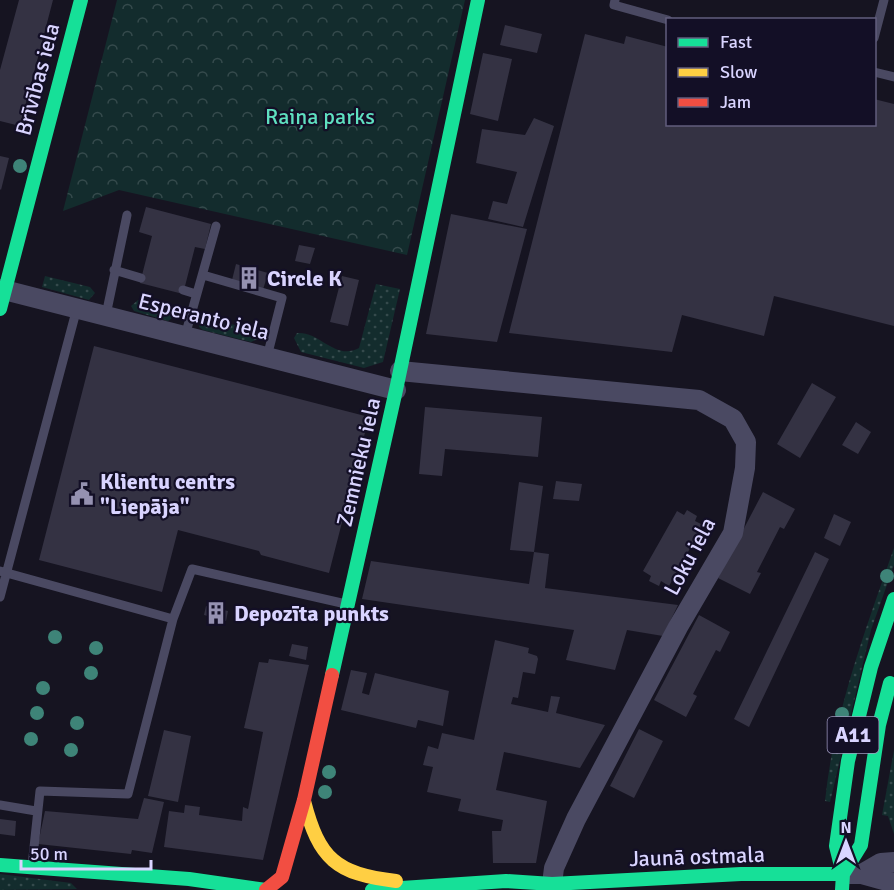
<svg xmlns="http://www.w3.org/2000/svg" width="894" height="890" viewBox="0 0 894 890" font-family="Signika,sans-serif">
<style>
.grass{fill:url(#grass-dots)}
.park{fill:url(#park-crowns)}
.building{fill:#343243}
.lines{fill:none;stroke-linecap:round;stroke-linejoin:round}
.lane{stroke:#4a4962;stroke-width:9}
.street{stroke:#4a4962;stroke-width:20}
.fast{stroke:#16e098;stroke-width:14}
.slow{stroke:#ffcf43;stroke-width:14}
.jam{stroke:#f24e42;stroke-width:14}
.tree{fill:#3e8478}
.labels{text-anchor:middle;stroke-width:4.5;stroke-linejoin:round;paint-order:stroke}
.shield{fill:#130f26;stroke:#9e99be;stroke-width:1.5}
.shield-label{font-size:21px;font-weight:bold;fill:#d9d4ff}
.street-label{font-size:22px;fill:#d9d4ff;stroke:#130f26}
.park-label{font-size:22px;fill:#5fe0c0;stroke:#130f26}
.poi-label{font-size:22px;font-weight:bold;fill:#d9d4ff;stroke:#130f26;text-anchor:start}
</style>
<defs>
<pattern id="grass-dots" width="8" height="8" patternUnits="userSpaceOnUse" patternTransform="scale(1.5)"><rect width="8" height="8" fill="#132c2d"/><path d="M2 2h.1M6 6h.1" fill="none" stroke="#354a4c" stroke-width="1.8" stroke-linecap="round"/></pattern>
<pattern id="park-crowns" width="20" height="18" patternUnits="userSpaceOnUse" patternTransform="scale(1.5)"><rect width="20" height="18" fill="#132c2d"/><path d="M2 6a3 3 0 1 1 6 0M12 15a3 3 0 1 1 6 0" fill="none" stroke="#354a4c"/></pattern>
</defs>
<rect width="100%" height="100%" fill="#161421"/>
<path class="grass" d="M45 276 90 287 95 293 89 300 42 287Z
M376 284 400 289 383 362 364 368 301 352 294 338 297 333C320 331 335 361 359 348Z
M138 300 173 309 176 315 168 321 134 311 131 306Z
M206 318 255 330 258 339 251 342 203 330 199 327 200 323Z
M894 548V565L871 630 830 802 825 801C834 713 865 631 894 548Z
M894 750V834L888 816 882 815Z
M0 874 71 883 77 889 0 890Z"/>
<path class="park" d="M117 0H465L407 255 119 190 63 211Z"/>
<path class="building" d="M19 0H53L20 126 0 121V70Z
M505 25 542 34 537 53 500 45Z
M585 34 624 44 626 36 668 47V124H874V99L894 104V326L774 296 764 336 682 315 672 352 509 333Z
M483 53 512 59 498 121 470 114Z
M534 118 554 126 523 227 488 219 493 201 507 204 517 172 476 163 482 129 525 135Z
M0 156 9 158 1 190 0 189Z
M146 207 211 224 205 249 195 247 183 294 140 283 152 236 139 232Z
M451 214 527 229 497 342 426 334Z
M299 245 315 248 310 264 295 261Z
M236 264 268 273 262 293 231 284Z
M342 276 359 280 348 326 330 322Z
M94 346 369 417 329 573 261 555 259 551 178 530 162 592 39 560Z
M812 383 836 397 800 458 777 444Z
M425 407 542 417 538 457 445 449 442 476 419 474Z
M856 422 871 432 858 454 842 445Z
M556 481 582 484 579 501 553 499Z
M519 482 543 486 534 552 510 550Z
M763 492 795 509 784 529 780 527 757 572 761 573 750 594 718 578Z
M687 510 697 516 695 521 703 525 669 586 661 581 659 586 649 581 651 576 643 571 677 511 684 515Z
M834 514 851 522 840 546 824 538Z
M534 552 549 554 545 588 678 605 663 636 627 630 615 670 566 660 574 630 362 599 371 561 529 584Z
M815 552 829 559 749 727 734 719Z
M206 606 228 611 226 621 204 615Z
M699 615 730 632 720 652 716 650 693 694 697 696 686 717 654 700Z
M495 640 529 648 528 653 537 656 538 659 535 674 523 672 518 698 513 697 511 704 548 712 551 696 560 697 556 713 605 725 580 768 504 752 496 790 547 801 536 863H493L492 831H501L503 820 458 811 461 799 427 792 433 767 423 765 428 746 438 749 442 733 474 740Z
M292 644 308 647 306 660 289 656Z
M269 659 309 665 263 860 164 847 169 811 184 813 185 805 200 807 199 815 242 821 243 807 248 809 263 732 244 728 259 662 268 663Z
M351 670 367 673 362 693 369 695 375 673 449 691 443 726 418 720 416 728 341 710Z
M639 729 663 741 634 798 610 786Z
M164 730 191 736 178 802 148 796Z
M144 798 164 802 152 853 132 850 131 854 38 844 45 811 138 819Z
M0 819 16 821 15 836 0 834Z"/>
<g class="lines">
<path class="lane" d="M615 0 614 5 668 20
M874 38 884 0
M874 72 894 77
M114 270 141 278
M203 275 282 298 267 357
M183 290 196 294
M106 315 127 215
M185 336 216 226
M0 571 173 619
M0 597 77 308
M0 805 36 811
M32 866 40 791 128 794 173 619 192 569 346 604"/>
<path class="street" d="M0 289 396 390
M400 371 699 400 733 419 746 442 745 468 733 533 678 627 576 819 554 868 552 884
M843 874H862L894 883
M862 874 881 863 894 862"/>
<path class="fast" d="M0 309 81 0
M332 675 396 390 478 0
M0 865 189 879 266 890
M843 874 861 845 879 725 890 683
M372 890 506 881 552 884 741 874H843
M842 890 843 874 836 846 848 761 871 667 894 599"/>
<path class="slow" d="M304 801C319 859 336 874 396 881"/>
<path class="jam" d="M266 890 282 877 304 800 332 675"/>
</g>
<g class="tree">
<circle cx="20" cy="166" r="7"/>
<circle cx="887" cy="576" r="7"/>
<circle cx="55" cy="637" r="7"/>
<circle cx="96" cy="648" r="7"/>
<circle cx="91" cy="673" r="7"/>
<circle cx="43" cy="688" r="7"/>
<circle cx="37" cy="713" r="7"/>
<circle cx="842" cy="714" r="7"/>
<circle cx="77" cy="723" r="7"/>
<circle cx="31" cy="739" r="7"/>
<circle cx="71" cy="750" r="7"/>
<circle cx="329" cy="772" r="7"/>
<circle cx="325" cy="792" r="7"/>
</g>
<defs>
<g id="building-bare" transform="scale(1.8)"><path d="M-4-6H4V6H1V3H-1V6H-4ZM-2.5-4.3h1.7v1.8h-1.7ZM.8-4.3h1.7v1.8H.8ZM-2.5-1h1.7V.8h-1.7ZM.8-1h1.7V.8H.8Z" fill="#9591b1" stroke="#130f26" stroke-width="2.5" paint-order="stroke"/></g>
<g id="civic-bare" transform="scale(1.8)"><path d="M-.6-6.5H3V-4.5H.6V-3L4-1V1h2V6H-6V1h2V-1L-.6-3ZM-1.2 2.5V6h2.4V2.5Z" fill="#9591b1" stroke="#130f26" stroke-width="2.5" paint-order="stroke"/></g>
</defs>
<g fill-rule="evenodd">
<use href="#building-bare" x="249" y="278"/>
<use href="#civic-bare" x="82" y="494"/>
<use href="#building-bare" x="216" y="613"/>
</g>
<g class="labels">
<rect class="shield" x="827.5" y="717" width="51" height="36" rx="4.5"/>
<g class="shield-label">
<text x="853" y="742">A11</text>
</g>
<g class="street-label">
<text transform="translate(37 79) rotate(-75)" y="8">Brīvības iela</text>
<text transform="translate(204 316) rotate(14)" y="8">Esperanto iela</text>
<text transform="translate(358 462) rotate(-77)" y="8">Zemnieku iela</text>
<text transform="translate(689 556) rotate(-62)" y="8">Loku iela</text>
<text transform="translate(697 856) rotate(-2)" y="8">Jaunā ostmala</text>
</g>
<g class="park-label">
<text x="320" y="124">Raiņa parks</text>
</g>
<g class="poi-label">
<text x="267" y="286">Circle K</text>
<text x="100" y="489">Klientu centrs<tspan x="100" dy="25">"Liepāja"</tspan></text>
<text x="234" y="621">Depozīta punkts</text>
</g>
</g>
<rect x="666" y="18" width="210" height="108" fill="#130f26" stroke="#625e7d" stroke-width="1.5"/>
<rect x="678" y="38" width="30" height="9" fill="#16e098" stroke="#625e7d" stroke-width="1.5"/>
<text x="720" y="48" font-size="18" fill="#d9d4ff">Fast</text>
<rect x="678" y="68" width="30" height="9" fill="#ffcf43" stroke="#625e7d" stroke-width="1.5"/>
<text x="720" y="78" font-size="18" fill="#d9d4ff">Slow</text>
<rect x="678" y="98" width="30" height="9" fill="#f24e42" stroke="#625e7d" stroke-width="1.5"/>
<text x="720" y="108" font-size="18" fill="#d9d4ff">Jam</text>
<g transform="translate(846 842)" stroke="#130f26" stroke-width="4.5" paint-order="stroke">
<path d="M0-4.5L10 22L0 15L-10 22Z" fill="#d9d4ff"/>
<text y="-9" font-size="16" font-weight="bold" text-anchor="middle" fill="#d9d4ff">N</text>
</g>
<path d="M21 860v9h130v-9" fill="none" stroke="#d9d4ff" stroke-width="3"/>
<text x="30" y="860" font-size="18" fill="#d9d4ff" stroke="#130f26" stroke-width="4.5" paint-order="stroke">50 m</text>
</svg>
